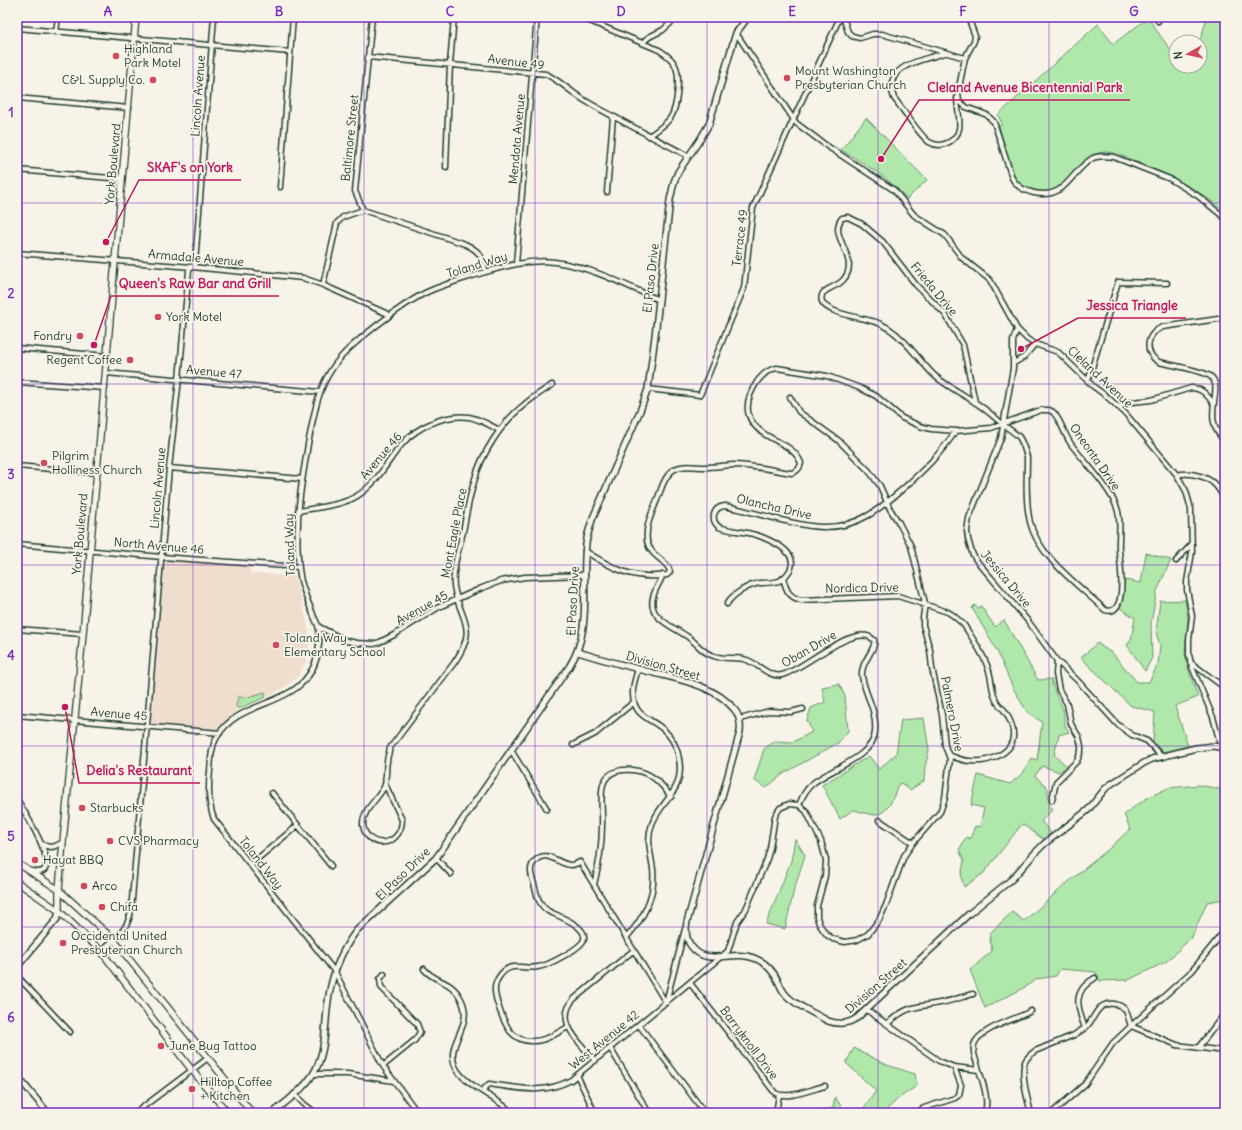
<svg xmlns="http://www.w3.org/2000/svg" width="1242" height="1130" viewBox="0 0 1242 1130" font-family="Delius,sans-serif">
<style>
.built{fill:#efdecd}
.green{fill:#b0e7aa;stroke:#68926f}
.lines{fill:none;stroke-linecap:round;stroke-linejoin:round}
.minor-casing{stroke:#1f3d34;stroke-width:7}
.tertiary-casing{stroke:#1f3d34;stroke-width:8}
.secondary-casing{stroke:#1f3d34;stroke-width:8}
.minor{stroke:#f7f3e8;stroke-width:4}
.tertiary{stroke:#f7f3e8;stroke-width:5}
.secondary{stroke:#f7f3e8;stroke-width:5.5}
.grid{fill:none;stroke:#7b2cbf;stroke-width:1;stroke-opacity:0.55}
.poi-dot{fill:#d1495b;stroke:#f7f3e8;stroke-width:1.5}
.labels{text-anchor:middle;stroke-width:3.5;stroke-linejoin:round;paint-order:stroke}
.poi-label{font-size:12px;fill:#1f3d34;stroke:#f7f3e8;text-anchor:start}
.street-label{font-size:12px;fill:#1f3d34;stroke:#f7f3e8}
.leader{fill:none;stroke:#c2185b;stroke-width:1.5}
.callout-dot{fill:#c2185b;stroke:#f7f3e8;stroke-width:1.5}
.callout-label{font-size:13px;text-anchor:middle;font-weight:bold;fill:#c2185b;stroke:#f7f3e8;stroke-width:3.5;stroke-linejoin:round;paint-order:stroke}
.neatline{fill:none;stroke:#7b2cbf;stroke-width:1.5}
.grid-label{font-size:13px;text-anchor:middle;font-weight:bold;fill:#7b2cbf}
</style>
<rect width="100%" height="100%" fill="#f7f3e8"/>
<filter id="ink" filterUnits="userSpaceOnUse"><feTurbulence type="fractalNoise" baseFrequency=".025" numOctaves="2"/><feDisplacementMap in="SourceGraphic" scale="8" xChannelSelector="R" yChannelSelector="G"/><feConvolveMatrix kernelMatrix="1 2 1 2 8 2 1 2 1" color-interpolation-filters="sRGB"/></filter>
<g filter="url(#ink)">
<path class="built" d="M163 558 251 563 250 573 294 576 295 577 307 621 310 640 306 662 298 676 291 683 273 694 235 710 236 716 219 731 148 725Z"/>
<path class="green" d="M1207 17H1225V212C1199 189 1167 174 1135 161 1126 158 1116 152 1106 152 1080 152 1067 192 1047 192 1042 192 1036 190 1032 189 1023 188 1018 184 1013 176L999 126 1002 124 998 115 1098 24 1113 44 1148 18 1176 58V66H1200V42H1196L1201 38Z
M866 118 927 180 907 199C889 178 865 164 841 150Z
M1146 553 1171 560 1157 591 1151 623 1152 658 1145 671 1127 645 1131 640 1135 618 1120 608 1125 580 1141 583Z
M1185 600 1188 619 1185 654 1189 671 1198 697 1175 706 1188 746 1162 752 1153 741 1155 712 1131 706 1081 658 1097 643 1113 654 1137 682H1149L1158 664 1160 646 1156 632 1160 601Z
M975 605 978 608 981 606 995 627 1004 620 1038 680 1051 679 1056 695 1063 709 1065 725 1069 732 1059 735 1054 755 1067 766 1059 772 1042 766 1035 776 1048 788V799L1052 810 1041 821 1051 833 1043 839 1022 824 984 873 964 887 961 877 964 861 959 850 966 837 970 839 975 826 980 827 984 808 971 805 978 775 1010 784 1023 773 1032 758 1037 760 1042 722 1027 712 1013 688 997 651 972 608Z
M839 684 845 696 848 731 838 743 783 774 766 788 754 780 764 749 775 741 793 742 812 732 807 720 811 708 825 702 822 687Z
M265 692 266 697 238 709 236 706 238 697H244L245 698Z
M924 718 929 750 925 767 924 781 910 790 901 783 897 786C894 797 889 813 875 815 869 815 860 811 853 810L840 819 822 785 869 756 879 769 896 754 901 720Z
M1199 785 1220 789 1225 794V899L1207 902 1192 937 1166 962 1128 980 1100 981 1096 972 1060 969 1056 976 1037 979 1022 989 985 1008 970 970 992 951 989 934 1012 912 1024 921 1073 878 1110 848 1130 829 1124 814 1147 798 1168 788Z
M795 839 805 855 794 890 785 929 766 924 791 861Z
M854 1048 887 1065 915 1074 917 1086 899 1098 883 1113H860L876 1091 846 1063Z
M835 1097 846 1113H810L833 1108Z"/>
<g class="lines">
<g class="minor-casing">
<path id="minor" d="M372 17 355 191 363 210 465 244C480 251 482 256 486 272
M580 17 659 50C665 54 672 58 675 65 681 76 677 107 671 117 666 125 657 130 649 136
M843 17 848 32 852 36 860 38 873 34H882L965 58 958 92 959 101 966 107 987 115 994 122 1012 178C1017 187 1023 190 1034 193 1067 200 1070 171 1093 158 1099 155 1107 156 1114 157L1170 179 1198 196 1225 218
M1156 17 1158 21
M17 28 290 52
M56 32 58 17
M736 33 796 123 827 146 894 190 914 215 945 235 962 258 990 280 1017 329 1027 339 1035 344 1058 352 1094 387 1105 395 1125 413 1177 475 1186 491 1191 509 1192 552 1187 582V590L1192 616 1189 640V655L1192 667 1213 717 1221 747 1225 757
M642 43 649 37 663 30 677 17
M945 53C923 60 881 65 894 98 902 108 920 136 929 142 934 145 941 146 947 143 953 141 958 135 959 129 961 120 957 108 957 98
M368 57 546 74C560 81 571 92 584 100 618 120 653 137 688 156
M965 58 974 41 975 36 968 17
M17 98 129 108
M446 167 450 64 454 17
M17 170 122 179
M280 187 293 17
M607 192 613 117
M17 253 192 267 303 278 323 285 390 315
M516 264 537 17
M323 285 337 223 343 217 363 210
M1225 318 1163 327C1146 333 1143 353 1159 362 1171 365 1201 370 1210 376 1226 387 1199 418 1225 441
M1017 329 1013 341V368L1001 438 969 518 967 531 968 539 972 553 976 560 1028 621 1057 661 1077 680 1118 725 1132 735 1147 741 1162 757
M17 348 107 356
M1014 363 1024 357 1035 344
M106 373 320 392
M1088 381 1118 282 1167 283
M17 382 105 388
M648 389 700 395 744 288 753 208 840 17
M1118 407 1132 402 1151 400 1191 388C1202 388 1207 395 1213 403
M17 466 97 473
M169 468 302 479
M1177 475C1184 473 1188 473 1196 475 1212 478 1219 487 1225 501
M298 511C315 508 343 505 357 496 379 482 387 461 403 443 418 426 446 414 469 417 480 419 490 425 499 430
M17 544 162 557 299 567
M585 551C613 569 634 580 667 575L670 572C669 561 650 557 647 541 645 526 652 513 657 500 661 490 664 477 673 470 682 464 695 467 705 467 716 467 726 465 736 465 754 466 773 470 791 473 797 472 800 469 801 463 796 450 784 445 773 439 747 426 740 407 757 382 762 375 769 369 777 368L827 376 860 388 876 396 902 418 920 426 931 429 956 431 991 428 1041 410H1049L1053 412C1061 420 1064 434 1071 444 1085 463 1109 486 1117 508 1122 522 1118 536 1119 551 1120 561 1129 618 1105 610 1080 586 1038 557 1030 522 1025 501 1027 478 1027 457 1025 450 1023 443 1019 437 1015 433 1009 429 1005 426 995 418 986 409 976 403 962 393 948 387 935 376 919 361 907 340 888 328 883 325 878 322 872 321 860 317 812 312 823 293 829 287 839 286 844 279 861 258 827 236 842 218L848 217 862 224 883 242 916 285 945 314 963 345 975 402
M1176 561 1192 544
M663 575C660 582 656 588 654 594 645 618 673 626 688 637 697 643 702 653 714 656 725 660 736 656 747 660 758 664 770 678 782 675 802 671 856 620 874 640 877 649 860 662 862 676 865 696 877 709 875 732 874 757 829 769 812 784 805 790 802 797 799 805
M783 578C786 589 788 597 801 600L898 596 948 612 954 616 964 625C972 638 983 653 988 668 992 678 991 690 996 700 998 704 1001 707 1004 710 1008 715 1013 726 1013 733 1015 754 987 763 970 761 963 761 956 758 949 755
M727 604C732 594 749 585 760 583 767 583 772 583 779 581 783 579 787 575 790 570 799 553 774 542 762 537 748 531 733 532 719 527 710 520 713 507 725 506 744 510 762 515 781 520 795 523 809 527 823 527 858 528 880 509 905 487 926 468 939 455 956 431
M319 627 347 641 357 643 374 644 380 642 394 635 416 621 439 607 482 588 501 581 525 577 584 575
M17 629 83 634
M1190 662 1225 688
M17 715 220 733
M740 719 769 711 791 712 803 709
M573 745 595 734 634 702
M511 750 547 809
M385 784 402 820C401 849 366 849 363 825 362 809 380 798 385 785 386 782 385 778 386 775 386 766 387 757 390 748L454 663C480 626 459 620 454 586 452 568 459 549 463 532 466 515 469 498 474 482 481 454 502 422 525 404 533 397 543 391 552 385
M272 793 331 866
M17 799C22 809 70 881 32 871
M1052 800 1056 782 1077 761 1081 751V746L1079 737 1071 724 1067 704 1059 690 1056 674 1057 661
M879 820 913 843
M42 844C50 849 55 847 63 842
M436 858 451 874
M250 865 298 825
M594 885C599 865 602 845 602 825 603 813 599 793 604 782 609 771 622 769 633 770 651 772 661 783 671 797
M626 938C644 918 656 896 653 869 651 854 646 840 652 824 662 799 685 791 679 759 677 746 670 734 659 726 646 717 634 714 633 695 632 686 636 677 638 669
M101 951C115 938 127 932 131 911L169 468 179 379 189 270 195 264 214 17
M424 969C435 983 451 979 461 999 475 1026 445 1042 455 1066 461 1081 487 1094 500 1103 504 1106 509 1109 511 1113
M17 976 70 1032
M690 983 775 1093C788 1100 811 1089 825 1086
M666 1002 685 929
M867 1010 939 1061 954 1067 979 1070C983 1083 989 1099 985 1113
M887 1024C908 1005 914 1008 940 1003 951 1001 962 997 973 994
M639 1025 705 1113
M568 1027C557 1033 544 1042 531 1041 523 1041 515 1037 510 1031 504 1023 494 998 495 988 495 984 497 980 499 977 510 960 523 970 538 967 547 966 582 948 584 939 587 926 558 916 548 911 538 904 537 895 534 884 531 875 528 867 536 860 547 849 559 865 571 865 574 865 578 863 580 862L666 1003
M1085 1028C1091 1023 1093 1016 1098 1010 1105 1001 1120 1002 1126 1011 1128 1015 1129 1021 1131 1026L1192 971 1225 930
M610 1048 649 1113
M1198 1048 1225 1013
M595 1061C581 1043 553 1022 574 999L634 950
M383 1066 415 1040 420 1032 417 1024 381 987 380 979 384 974
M979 1070C977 1062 972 1054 974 1045 978 1029 1017 1019 1031 1011
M313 1074H348L394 1081
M577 1075 595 1113
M482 1091 489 1084C518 1088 543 1095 571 1080L728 951 737 922 746 909 767 859 770 848 775 816 780 808 789 804 799 805 806 811 821 841 826 860 825 876 817 906V917L819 924 827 935 833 939 845 942 857 940 868 934 879 920 886 905 904 856 913 843 940 812 945 798 950 759 945 746 942 715 932 668 930 650 923 625V618L925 603 911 546 899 523 890 509 880 486 869 471 838 440 799 412 790 397
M294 1094 304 1104 316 1113
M135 1113 208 1058
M418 1113 383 1066 335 972 214 819C208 803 208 788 210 771 211 759 211 747 217 737 240 696 303 710 317 657 319 647 321 635 318 626 317 622 314 618 313 614 308 603 304 592 301 581 297 562 297 542 298 523 298 497 304 471 308 444 313 421 316 397 327 377 339 355 357 341 376 326 392 314 408 301 427 292 445 284 464 279 482 273 506 266 530 259 555 262 592 267 625 285 659 300
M776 1113 779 1095
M916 1113 924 1108 955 1098 959 1095 961 1085 954 1067
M1031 1113C1028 1101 1020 1074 1025 1062 1027 1057 1031 1054 1035 1051L1074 1035 1085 1028C1077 1007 1072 991 1095 978
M1052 1113 1085 1084 1113 1043 1131 1026 1177 1045 1225 1051"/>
</g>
<g class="tertiary-casing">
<path id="tertiary" d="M578 652C600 659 623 665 646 671 675 679 714 684 734 709 740 716 741 724 740 732L687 922C685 931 686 939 691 946 707 968 732 949 754 958 765 962 774 972 779 983 781 988 783 992 787 996 797 1006 816 1014 828 1021 839 1025 848 1024 857 1018L970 913 1012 879 1035 853 1044 844 1088 810 1105 789 1111 784 1144 763 1152 759 1196 748 1213 746 1225 748
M17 967 57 919 59 911
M17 1076 48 1113
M273 1113C288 1100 307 1087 316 1069 325 1050 325 1030 327 1009 330 981 339 953 357 930L436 858 569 667C593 630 581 585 586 544 587 535 590 528 592 520L640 411 648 389 655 336 670 200 674 182 678 172 701 138 709 124 736 33 748 17"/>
</g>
<g class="secondary-casing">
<path id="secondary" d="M17 863 59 890 113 939 252 1113
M17 882 59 911 101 951 191 1069 228 1113
M59 911V890L63 842 83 634 136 17"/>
</g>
<use href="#minor" class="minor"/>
<use href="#tertiary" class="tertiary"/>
<use href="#secondary" class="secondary"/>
</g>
</g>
<path class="grid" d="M193 17V1113M364 17V1113M535 17V1113M707 17V1113M878 17V1113M1049 17V1113M17 203H1225M17 384H1225M17 565H1225M17 746H1225M17 927H1225"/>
<g class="poi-dot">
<circle cx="116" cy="56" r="4"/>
<circle cx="787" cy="78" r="4"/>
<circle cx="153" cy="80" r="4"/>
<circle cx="158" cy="317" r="4"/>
<circle cx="80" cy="336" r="4"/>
<circle cx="130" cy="360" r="4"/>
<circle cx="44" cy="463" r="4"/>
<circle cx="276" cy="645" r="4"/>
<circle cx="82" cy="808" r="4"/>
<circle cx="110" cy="841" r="4"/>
<circle cx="35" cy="860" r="4"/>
<circle cx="84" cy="886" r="4"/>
<circle cx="102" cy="907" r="4"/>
<circle cx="63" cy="943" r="4"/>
<circle cx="161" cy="1046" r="4"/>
<circle cx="192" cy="1089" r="4"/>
</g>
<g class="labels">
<g class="poi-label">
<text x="124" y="53">Highland<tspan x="124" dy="14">Park Motel</tspan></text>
<text x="795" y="75">Mount Washington<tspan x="795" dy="14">Presbyterian Church</tspan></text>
<text x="145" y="84" text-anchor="end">C&amp;L Supply Co.</text>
<text x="166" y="321">York Motel</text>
<text x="72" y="340" text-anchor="end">Fondry</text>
<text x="122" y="364" text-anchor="end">Regent Coffee</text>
<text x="52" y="460">Pilgrim<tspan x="52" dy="14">Holliness Church</tspan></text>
<text x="284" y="642">Toland Way<tspan x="284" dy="14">Elementary School</tspan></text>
<text x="90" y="812">Starbucks</text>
<text x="118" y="845">CVS Pharmacy</text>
<text x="43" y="864">Hayat BBQ</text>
<text x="92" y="890">Arco</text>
<text x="110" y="911">Chifa</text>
<text x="71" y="940">Occidental United<tspan x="71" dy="14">Presbyterian Church</tspan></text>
<text x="169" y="1050">June Bug Tattoo</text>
<text x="200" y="1086">Hilltop Coffee<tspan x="200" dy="14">+ Kitchen</tspan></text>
</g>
<g class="street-label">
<text transform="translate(516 62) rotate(7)" y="4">Avenue 49</text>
<text transform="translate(198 96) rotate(-86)" y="4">Lincoln Avenue</text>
<text transform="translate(350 138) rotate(-84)" y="4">Baltimore Street</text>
<text transform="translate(517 139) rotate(-85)" y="4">Mendota Avenue</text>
<text transform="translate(113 164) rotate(-85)" y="4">York Boulevard</text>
<text transform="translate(740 238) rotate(-83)" y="4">Terrace 49</text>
<text transform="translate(196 258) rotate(5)" y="4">Armadale Avenue</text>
<text transform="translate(477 265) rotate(-17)" y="4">Toland Way</text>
<text transform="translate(651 278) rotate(-84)" y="4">El Paso Drive</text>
<text transform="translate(934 289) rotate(50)" y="4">Frieda Drive</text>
<text transform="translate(214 372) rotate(5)" y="4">Avenue 47</text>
<text transform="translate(1100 377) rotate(43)" y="4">Cleland Avenue</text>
<text transform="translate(381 456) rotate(-50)" y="4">Avenue 46</text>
<text transform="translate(1095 457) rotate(55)" y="4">Oneonta Drive</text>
<text transform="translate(158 488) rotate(-85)" y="4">Lincoln Avenue</text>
<text transform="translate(774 507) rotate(13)" y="4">Olancha Drive</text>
<text transform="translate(454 533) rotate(-79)" y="4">Mont Eagle Place</text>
<text transform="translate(80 534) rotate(-85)" y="4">York Boulevard</text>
<text transform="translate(290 545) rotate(-92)" y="4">Toland Way</text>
<text transform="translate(159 546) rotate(5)" y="4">North Avenue 46</text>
<text transform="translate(1006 579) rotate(50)" y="4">Jessica Drive</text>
<text transform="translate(862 588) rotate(-1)" y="4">Nordica Drive</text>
<text transform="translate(573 601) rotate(-87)" y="4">El Paso Drive</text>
<text transform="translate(422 608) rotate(-29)" y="4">Avenue 45</text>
<text transform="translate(809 649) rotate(-30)" y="4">Oban Drive</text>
<text transform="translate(663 666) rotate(16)" y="4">Division Street</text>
<text transform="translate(119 714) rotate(5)" y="4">Avenue 45</text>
<text transform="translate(952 714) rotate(79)" y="4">Palmero Drive</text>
<text transform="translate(261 863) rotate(52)" y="4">Toland Way</text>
<text transform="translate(403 874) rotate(-44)" y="4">El Paso Drive</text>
<text transform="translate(876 986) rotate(-41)" y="4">Division Street</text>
<text transform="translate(604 1040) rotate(-39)" y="4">West Avenue 42</text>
<text transform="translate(749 1043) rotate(53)" y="4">Barryknoll Drive</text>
</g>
</g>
<path class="leader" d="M881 159L919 100H1130M106 242L139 180H241M94 345L111 296H279M1021 349L1078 318H1186M65 707L79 783H200"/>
<g class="callout-dot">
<circle cx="881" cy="159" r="4"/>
<circle cx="106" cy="242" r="4"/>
<circle cx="94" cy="345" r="4"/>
<circle cx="1021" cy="349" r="4"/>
<circle cx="65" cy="707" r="4"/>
</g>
<g class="callout-label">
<text x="1025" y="92">Cleland Avenue Bicentennial Park</text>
<text x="190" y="172">SKAF's on York</text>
<text x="195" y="288">Queen's Raw Bar and Grill</text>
<text x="1132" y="310">Jessica Triangle</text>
<text x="139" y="775">Delia's Restaurant</text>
</g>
<rect width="1242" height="1130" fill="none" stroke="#f7f3e8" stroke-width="44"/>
<g transform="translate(1188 54) rotate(262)"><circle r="19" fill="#f7f3e8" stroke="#a1aaa0"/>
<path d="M0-3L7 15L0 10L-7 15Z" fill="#d1495b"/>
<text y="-6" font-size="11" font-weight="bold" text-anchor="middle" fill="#1f3d34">N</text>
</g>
<rect x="22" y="22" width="1198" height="1086" class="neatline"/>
<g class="grid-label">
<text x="108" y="16">A</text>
<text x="279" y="16">B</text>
<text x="450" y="16">C</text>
<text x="621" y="16">D</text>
<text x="792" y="16">E</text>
<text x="963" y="16">F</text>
<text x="1134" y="16">G</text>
<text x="11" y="117">1</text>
<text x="11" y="298">2</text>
<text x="11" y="479">3</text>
<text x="11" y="660">4</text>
<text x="11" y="841">5</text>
<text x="11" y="1022">6</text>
</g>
</svg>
